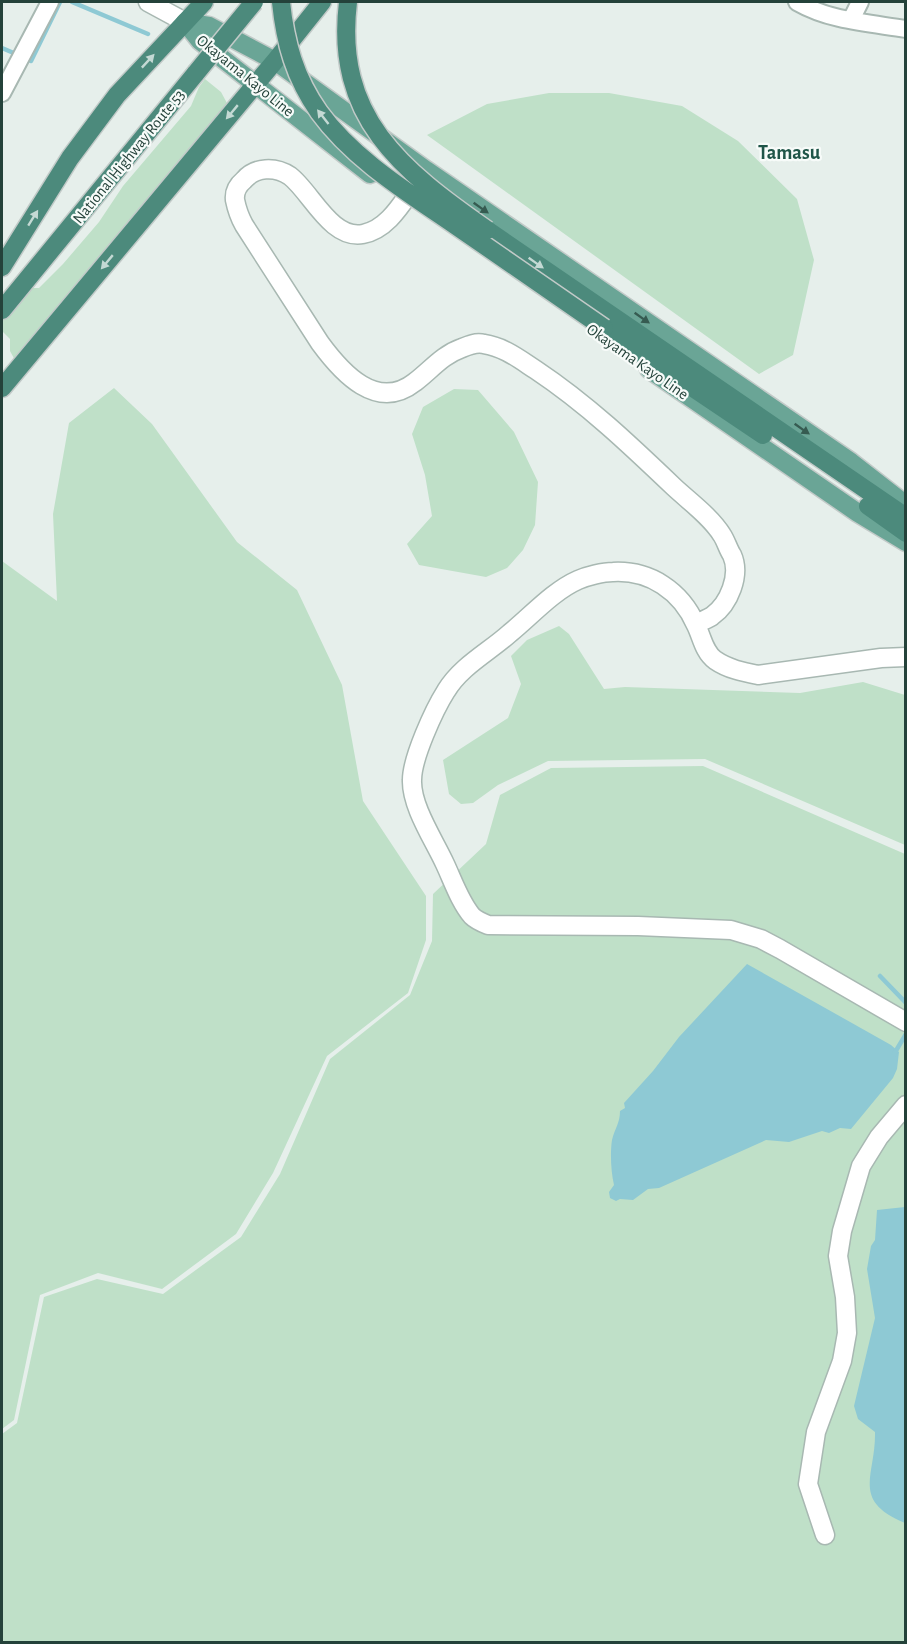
<svg xmlns="http://www.w3.org/2000/svg" width="907" height="1644" viewBox="0 0 907 1644" font-family="'Alegreya Sans',sans-serif">
<style>
.green{fill:#bfe0c8}
.water{fill:#8ec9d4}
.lines{fill:none;stroke-linecap:round;stroke-linejoin:round}
.stream{stroke:#8ec9d4;stroke-width:4.5}
.minor-casing{stroke:#a8b8b2;stroke-width:20}
.tertiary-casing{stroke:#a8b8b2;stroke-width:21}
.primary-casing{stroke:#c2cac8;stroke-width:21}
.trunk-casing{stroke:#c2cac8;stroke-width:21}
.minor{stroke:#fff;stroke-width:16}
.tertiary{stroke:#fff;stroke-width:18}
.primary{stroke:#6aa596;stroke-width:18}
.trunk{stroke:#4c8a7c;stroke-width:18}
.trunk-bridge-casing{stroke:#c2cac8;stroke-width:21;stroke-linecap:butt}
.trunk-bridge{stroke:#4c8a7c;stroke-width:18}
.oneway{fill:#c4d9d4}
.oneway2{fill:#365b51}
.labels{text-anchor:middle;stroke-width:4.5;stroke-linejoin:round;paint-order:stroke}
.street-label{font-size:16px;fill:#24423a;stroke:#f7fbf9}
.quarter-label{font-size:20px;font-weight:bold;fill:#1f5548;stroke:#f7fbf9}
</style>
<rect width="100%" height="100%" fill="#e6efeb"/>
<path class="green" d="M205 79 221 92 228 105 16 362 10 351V339L2 331V321L30 288H39L63 264 99 222 123 186 191 106 199 87Z
M549 93H609L682 106 738 141 797 199 814 260 793 355 759 374 427 135 487 104Z
M114 388 152 424 237 542 297 590 342 685 363 801 426 896V940L408 993 327 1056 273 1173 236 1234 162 1289 98 1273 40 1295 14 1420 2 1429V561L57 601 53 514 69 423Z
M454 389 478 390 514 432 538 482 535 525 523 550 507 568 486 577 419 565 407 544 432 516 425 475 412 434 423 407Z
M559 626 569 634 604 689 625 687 800 693 863 682 905 695V845L705 759 548 761 498 785 473 803 461 804 449 794 443 760 508 718 521 684 511 656 527 640Z
M703 766 905 854V1642H2V1434L17 1423 44 1297 97 1279 163 1294 241 1237 280 1174 330 1059 410 995 432 941 433 894 486 844 500 795 551 768Z"/>
<path class="water" d="M747 964 891 1045 899 1052 897 1069 893 1078 851 1129 840 1128 829 1133 822 1131 789 1142 766 1140 659 1188 648 1189 633 1200 620 1199 616 1201 610 1198 609 1192 614 1185C611 1172 610 1153 612 1140 615 1128 620 1123 620 1111L625 1108 624 1103 653 1071 679 1037Z
M905 1207H906L905 1523C850 1500 876 1476 875 1432L858 1419 854 1406 875 1318 867 1269 871 1246 875 1240 877 1210Z"/>
<g class="lines">
<path class="stream" d="M72 2 148 34
M2 48 16 54
M27 59 31 61 60 2
M880 976 906 1003
M894 1054 906 1034"/>
<g class="minor-casing">
<path id="minor" d="M797 2C830 21 869 23 906 29
M851 20 860 2
M2 93 50 2"/>
</g>
<g class="tertiary-casing">
<path id="tertiary" d="M148 2 185 22
M418 181C403 201 389 229 363 234 331 240 311 192 290 176 275 166 255 167 244 180 238 185 234 191 235 200 237 210 239 216 244 225L320 343C342 373 377 412 415 382 431 370 442 355 462 348 469 345 476 342 484 344 504 347 519 359 536 370 587 404 630 445 674 487 689 501 711 517 722 535 726 541 728 549 732 555 741 575 729 604 712 616 708 619 701 621 696 624
M906 657 881 658 758 675C743 672 728 669 715 660 704 652 702 637 696 625 681 591 650 570 613 572 603 572 587 576 578 580 553 591 531 616 510 633 489 652 461 666 446 691 434 710 412 758 412 780 411 806 434 840 445 864 453 881 460 902 472 916 476 920 483 923 488 925L638 926 731 930 761 939 780 949 906 1022
M825 1535 808 1484 816 1432 842 1361 847 1333 845 1297 838 1256 842 1231 861 1166 879 1137 906 1105"/>
</g>
<g class="primary-casing">
<path id="primary" d="M185 22 200 41 370 174
M185 22 209 26 275 61 426 170 851 462 906 505
M649 369 858 513 906 542"/>
</g>
<g class="trunk-casing">
<path id="trunk" d="M487 230 906 517
M2 267 70 158 117 95 204 2
M2 310 196 73
M604 328 763 435
M2 388 275 61 322 2
M868 506 906 533"/>
</g>
<use href="#minor" class="minor"/>
<use href="#tertiary" class="tertiary"/>
<use href="#primary" class="primary"/>
<use href="#trunk" class="trunk"/>
<g class="trunk-bridge-casing">
<path id="trunk-bridge" d="M281 2C285 42 295 78 319 112 353 159 407 192 455 225 504 259 554 293 604 328
M348 2C334 117 401 170 487 230
M196 73 254 2"/>
</g>
<use href="#trunk-bridge" class="trunk-bridge"/>
</g>
<defs><path id="oneway-solid" d="M-6-.8H1V-3.2L6.5 0L1 3.2V.8H-6Z" transform="scale(1.5)"/></defs>
<g class="oneway">
<use href="#oneway-solid" transform="translate(148 61) rotate(-47)"/>
<use href="#oneway-solid" transform="translate(232 112) rotate(130)"/>
<use href="#oneway-solid" transform="translate(323 117) rotate(-128)"/>
<use href="#oneway-solid" transform="translate(33 218) rotate(-58)"/>
<use href="#oneway-solid" transform="translate(107 262) rotate(130)"/>
<use href="#oneway-solid" transform="translate(536 263) rotate(35)"/>
</g>
<g class="oneway2">
<use href="#oneway-solid" transform="translate(481 208) rotate(35)"/>
<use href="#oneway-solid" transform="translate(642 318) rotate(35)"/>
<use href="#oneway-solid" transform="translate(802 429) rotate(35)"/>
</g>
<g class="labels">
<g class="street-label">
<text transform="translate(246 75) rotate(39)" y="6">Okayama Kayo Line</text>
<text transform="translate(128 156) rotate(-51)" y="6">National Highway Route 53</text>
<text transform="translate(638 361) rotate(35)" y="6">Okayama Kayo Line</text>
</g>
<g class="quarter-label">
<text x="789" y="159">Tamasu</text>
</g>
</g>
<rect width="907" height="1644" fill="none" stroke="#24423a" stroke-width="6"/>
</svg>
